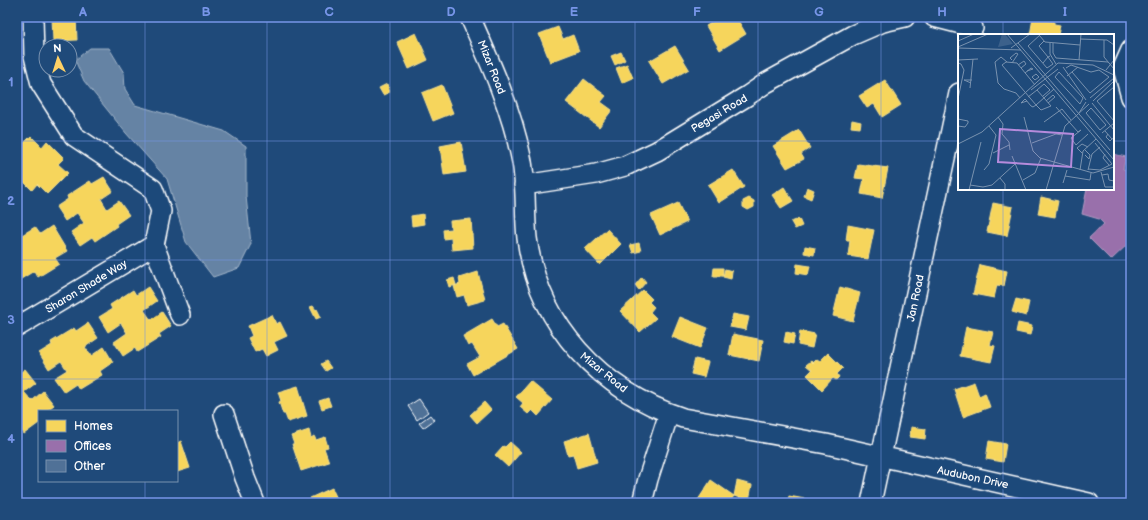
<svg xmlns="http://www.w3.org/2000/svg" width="1148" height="520" viewBox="0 0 1148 520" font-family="'Balsamiq Sans',sans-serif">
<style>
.water{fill:#6583a4;stroke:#a3b5c8}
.homes{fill:#f6d55c;stroke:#f9e28d}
.offices{fill:#9970ab;stroke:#b89bc4}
.building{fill:#507197;stroke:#fff}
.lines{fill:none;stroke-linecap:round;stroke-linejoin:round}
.minor-casing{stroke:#fff;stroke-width:22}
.minor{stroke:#1f4a7a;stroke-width:19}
.grid{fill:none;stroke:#7795e8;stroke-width:1;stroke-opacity:0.55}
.labels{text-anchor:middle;stroke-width:4;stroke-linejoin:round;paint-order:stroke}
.street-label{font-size:11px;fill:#fff;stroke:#1f4a7a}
.inset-road{fill:none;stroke:#7992af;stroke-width:1}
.view{fill:#b68bdc;fill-opacity:0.15;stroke:#b68bdc;stroke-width:2}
.inset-edge{fill:none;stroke:#fff;stroke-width:2}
.neatline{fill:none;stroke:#7795e8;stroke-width:1.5}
.grid-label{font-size:13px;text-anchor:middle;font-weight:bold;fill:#7795e8}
</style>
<rect width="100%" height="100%" fill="#1f4a7a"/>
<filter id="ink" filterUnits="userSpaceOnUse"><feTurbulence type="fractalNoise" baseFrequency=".025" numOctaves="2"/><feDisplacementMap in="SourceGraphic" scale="8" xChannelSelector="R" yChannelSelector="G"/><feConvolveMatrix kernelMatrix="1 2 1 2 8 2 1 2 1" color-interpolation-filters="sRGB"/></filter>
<g filter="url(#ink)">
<path class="water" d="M90 48H109L124 73 125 89 135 105 224 131 246 146V196L251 244 239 268 213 277 186 242 167 179 126 133 84 81 75 60Z"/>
<path class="homes" d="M52 17H76L77 40 53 41Z
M721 17H736L746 34 720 50 706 26Z
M1033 18 1054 22V24L1060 25 1058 35H1030Z
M558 27 563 39 573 35 579 51 550 62 539 34Z
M416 33 428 60 409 69 397 42Z
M675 46 689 69 663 84 649 61Z
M621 52 625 60 615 65 611 56Z
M627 64 633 78 622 83 616 68Z
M584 79 606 96 601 102 612 110 599 127 566 102Z
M885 80 901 105 882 117 874 104 867 108 859 96Z
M387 84 390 92 383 95 379 88Z
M442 85 453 113 433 121 422 93Z
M852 120 861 122 860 128 851 127Z
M799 130 810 148 801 154 804 159 787 168 773 146Z
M31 136 42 147 47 141 64 158 58 164 68 173 47 194 37 184 32 190 17 175V171L21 167 17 164V150Z
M461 142 466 172 444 175 440 146Z
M858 164 888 168 882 198 861 194 864 179 855 178Z
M733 170 744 187 719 203 708 185Z
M104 177 113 191 101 199 107 209 119 201 129 215 116 224 117 226 95 241 92 237 80 245 71 232 84 223 77 213 65 221 56 207 68 199 67 196 90 181 92 184Z
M784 187 793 201 781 208 772 195Z
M807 187 814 190 811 199 804 196Z
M1041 197 1058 201 1055 217 1038 214Z
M749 198 754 201V207L748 210 743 207V201Z
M678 203 687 222 660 235 651 215Z
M993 203 1013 207 1007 236 987 232Z
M423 214 424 224 412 226 411 216Z
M471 219 473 248 452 250 451 238 444 239 443 230 451 229 450 221Z
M799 219 802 226 795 229 791 222Z
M848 225 874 230 868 259 848 256 850 240H846Z
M52 226 67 251 55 258 59 264 38 277 34 271 21 279 17 272V247L19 246 17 243V238L35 227 40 234Z
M607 229 621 244 600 265 585 249Z
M639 243 641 251 633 253 630 245Z
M805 246 815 248 814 255 804 253Z
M797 264 810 266 808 275 796 273Z
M980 265 1007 271 1004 286 997 285 994 298 973 294Z
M714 268H723V276H713Z
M725 269 732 271 731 279 723 277Z
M478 272 485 300 467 305 464 295 457 297 454 286 460 284 459 278Z
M642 277 646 282 639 290 635 285Z
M454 278 456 285 449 287 447 280Z
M148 287 157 301 144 310 151 320 162 312 171 326 159 334 161 337 137 352 135 348 123 356 114 342 127 333 121 323 108 332 99 317 112 309 110 305 133 290 136 295Z
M840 287 860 293 853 321 833 316Z
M643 290 652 299 649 302 654 307 650 312 656 318 640 332 620 311Z
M1016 299 1029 302 1026 316 1012 312Z
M313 306 316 310 317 309 321 317 316 319 310 307Z
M733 314 749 317 746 330 730 327Z
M272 315 276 324 280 322 287 336 274 342 278 350 266 356 262 349 255 352 248 338 252 336 248 326Z
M680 317 708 328 700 348 672 337Z
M492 319 497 327 503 324 518 349 473 375 467 364 480 357 472 344 468 346 463 336Z
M88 323 98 338 85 347 91 356 104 347 113 362 100 371 102 375 79 389 76 384 64 392 54 378 67 370 61 361 49 369 39 353 52 345 51 342 74 328 76 331Z
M1018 323 1032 326 1030 335 1016 332Z
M966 327 993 332 990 345 995 346 991 362 960 356Z
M800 331 815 334 812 348 798 345Z
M786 332 795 334 793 344 784 342Z
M733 334 763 340 759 361 729 355Z
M828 353 843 368 837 374 839 377 836 380 833 378 822 390 807 375 812 370 806 365 811 361 813 363 817 359 820 361Z
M695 359 708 362 704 377 691 374Z
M326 361 331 368 326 371 321 364Z
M25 369 36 383 24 392 32 401 43 391 54 405 46 411H39V423L24 434 22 431 17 435V375Z
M530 381 552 400 538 416 532 410 528 414 520 407 523 403 516 397Z
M974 382 979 396 985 393 990 407 963 417 954 389Z
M298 386 307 416 288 422 285 414H283L279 402 281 401 278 392Z
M328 398 331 406 322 409 319 401Z
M484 402 491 410 477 423 470 415Z
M911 427 926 429 925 439 910 437Z
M309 430 311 438 314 436 316 440 325 437 328 447 324 448 329 462 301 471 292 444H294L291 436Z
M589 433 597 462 577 468 573 454 568 455 564 441Z
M181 441 190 468 177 472V443Z
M989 441 1006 444 1003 462 986 459Z
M510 442 521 452 508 467 495 455 503 446 505 447Z
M711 480 734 496 729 503H696Z
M737 481 752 485 749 500 734 496Z
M332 488 339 503H313L310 498Z
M789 496 815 501 814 503H787Z"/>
<path class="offices" d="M1113 154 1126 157 1123 169 1129 170 1131 161V241L1111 260 1089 238 1104 224 1099 219 1082 214 1087 189H1113Z"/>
<path class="building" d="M419 399 428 412 417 420 408 406Z
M430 415 434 420 423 428 419 423Z"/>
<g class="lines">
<g class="minor-casing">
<path id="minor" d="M33 17 34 56 41 84 74 136 153 189 161 211 154 245 180 315
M470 17C490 62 511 108 521 157 527 183 524 211 527 238 538 325 601 391 683 418L826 444 1089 503
M934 17 965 25 973 28
M1131 50 1123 68 1131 97
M524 185 596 174 625 166 657 151 747 96 766 83 853 35 883 22 905 17
M17 327 154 245
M224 414 245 478 255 503
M642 503 648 479 669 413
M871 503 959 93"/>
</g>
<use href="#minor" class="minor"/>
</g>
</g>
<path class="grid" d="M145 17V411M267 17V503M390 17V503M513 17V503M635 17V503M758 17V503M881 17V503M1003 17V35M17 141H959M1113 141H1131M1003 189V503M17 260H1131M17 379H1131M145 481V503"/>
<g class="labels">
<g class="street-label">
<text transform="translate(492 67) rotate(68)" y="4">Mizar Road</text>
<text transform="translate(719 113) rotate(-31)" y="4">Pegasi Road</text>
<text transform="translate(86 286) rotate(-31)" y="4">Sharon Shade Way</text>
<text transform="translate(915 298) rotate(-78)" y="4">Jan Road</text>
<text transform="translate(604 372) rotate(39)" y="4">Mizar Road</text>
<text transform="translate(973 477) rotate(12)" y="4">Audubon Drive</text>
</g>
</g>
<g transform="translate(958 34)">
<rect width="156" height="156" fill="#1f4a7a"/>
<path d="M44 0H47L55 10 40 13Z" fill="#3c618b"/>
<path class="inset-road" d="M49 0 156 126M83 0 70 12 89 34 95 30 90 23 92 22M81 1 87 8 122 11M122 5 149 6 156 11M146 6V23L156 35M0 7 16 0M60 9 152 116M92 9V20L98 30M95 9V19L98 24 150 28M0 13 30 0M0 14 63 16M53 14 72 0M0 26 20 25M121 26 123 0M49 28 43 23 37 28 40 49 46 55 58 59 62 64M0 29 3 30 6 36 0 65M54 29 60 20 58 19 52 24 54 26M85 29 90 23 81 12 86 7M60 31 66 27 68 30 63 34M105 33 128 66M108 34 113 31 133 38 141 36 151 43 132 59 114 38M148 36 156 26M101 38 125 64 122 70 97 43ZM67 39 73 34 75 35 69 37M78 40 81 43 77 46 74 43ZM109 42 120 33M13 49 6 46H14M77 51 59 29 48 28 44 31 78 71 96 55M156 53 139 67 156 87M12 54 15 25M73 56 100 35M79 56 86 50 92 56 85 62M70 63 79 56 93 72 83 76 78 71M132 64 156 44M69 67 63 69 67 65 68 66 73 72 75 73 78 71M88 67 95 61 97 63 90 69M135 67 156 47M134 69 156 96M98 73 120 98 123 96 113 104 118 111 130 100M133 74 148 91 142 96 128 79ZM121 79 128 68M40 83 45 90 44 100 51 108 52 116M66 83 75 117 82 124 135 139 156 133M0 85 10 87V89L7 93 0 92M86 88 104 75 113 86M147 97 154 105 156 104M144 99 156 89M150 100 148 103 152 107 154 105M74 109 98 100 104 101M0 110 24 98 100 29 135 31 156 41M127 116 132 121 131 125 127 121M35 119 51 111M124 119 119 114 124 110 130 113M147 120 145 124 151 131M54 122 68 156M130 135 142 136 154 130 137 109M26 136 31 130 38 101 31 92M122 136 125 117 138 105M130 136 134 120 142 113M143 138 147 153H156M144 141 150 140 151 146 156 147M107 142 132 146 133 139M42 144 47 150V156M65 146 77 139 83 124M105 149 109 136M12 151 25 153 34 151 57 130M11 156 23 108M88 156 107 92 131 70"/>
<path class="view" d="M42 95 115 100 113 133 40 128Z"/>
<rect width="156" height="156" class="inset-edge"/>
</g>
<rect width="1148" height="520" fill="none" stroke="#1f4a7a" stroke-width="44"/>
<rect x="38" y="410" width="140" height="72" fill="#1f4a7a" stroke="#7992af"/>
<rect x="46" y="420" width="20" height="12" fill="#f6d55c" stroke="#7992af"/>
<text x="74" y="430" font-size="12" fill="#ffffff">Homes</text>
<rect x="46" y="440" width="20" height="12" fill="#9970ab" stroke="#7992af"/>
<text x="74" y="450" font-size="12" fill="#ffffff">Offices</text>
<rect x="46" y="460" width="20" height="12" fill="#507197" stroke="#7992af"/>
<text x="74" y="470" font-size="12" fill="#ffffff">Other</text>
<g transform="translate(58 58) rotate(356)"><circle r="19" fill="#1f4a7a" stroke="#7992af"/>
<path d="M0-3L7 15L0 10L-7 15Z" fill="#ffd166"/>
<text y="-6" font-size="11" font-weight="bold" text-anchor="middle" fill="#ffffff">N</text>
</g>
<rect x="22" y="22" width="1104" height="476" class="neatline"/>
<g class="grid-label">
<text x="83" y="16">A</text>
<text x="206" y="16">B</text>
<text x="329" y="16">C</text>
<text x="451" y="16">D</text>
<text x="574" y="16">E</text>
<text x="697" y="16">F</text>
<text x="819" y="16">G</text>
<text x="942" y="16">H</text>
<text x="1065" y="16">I</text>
<text x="11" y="86">1</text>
<text x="11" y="205">2</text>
<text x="11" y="324">3</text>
<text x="11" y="443">4</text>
</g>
</svg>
